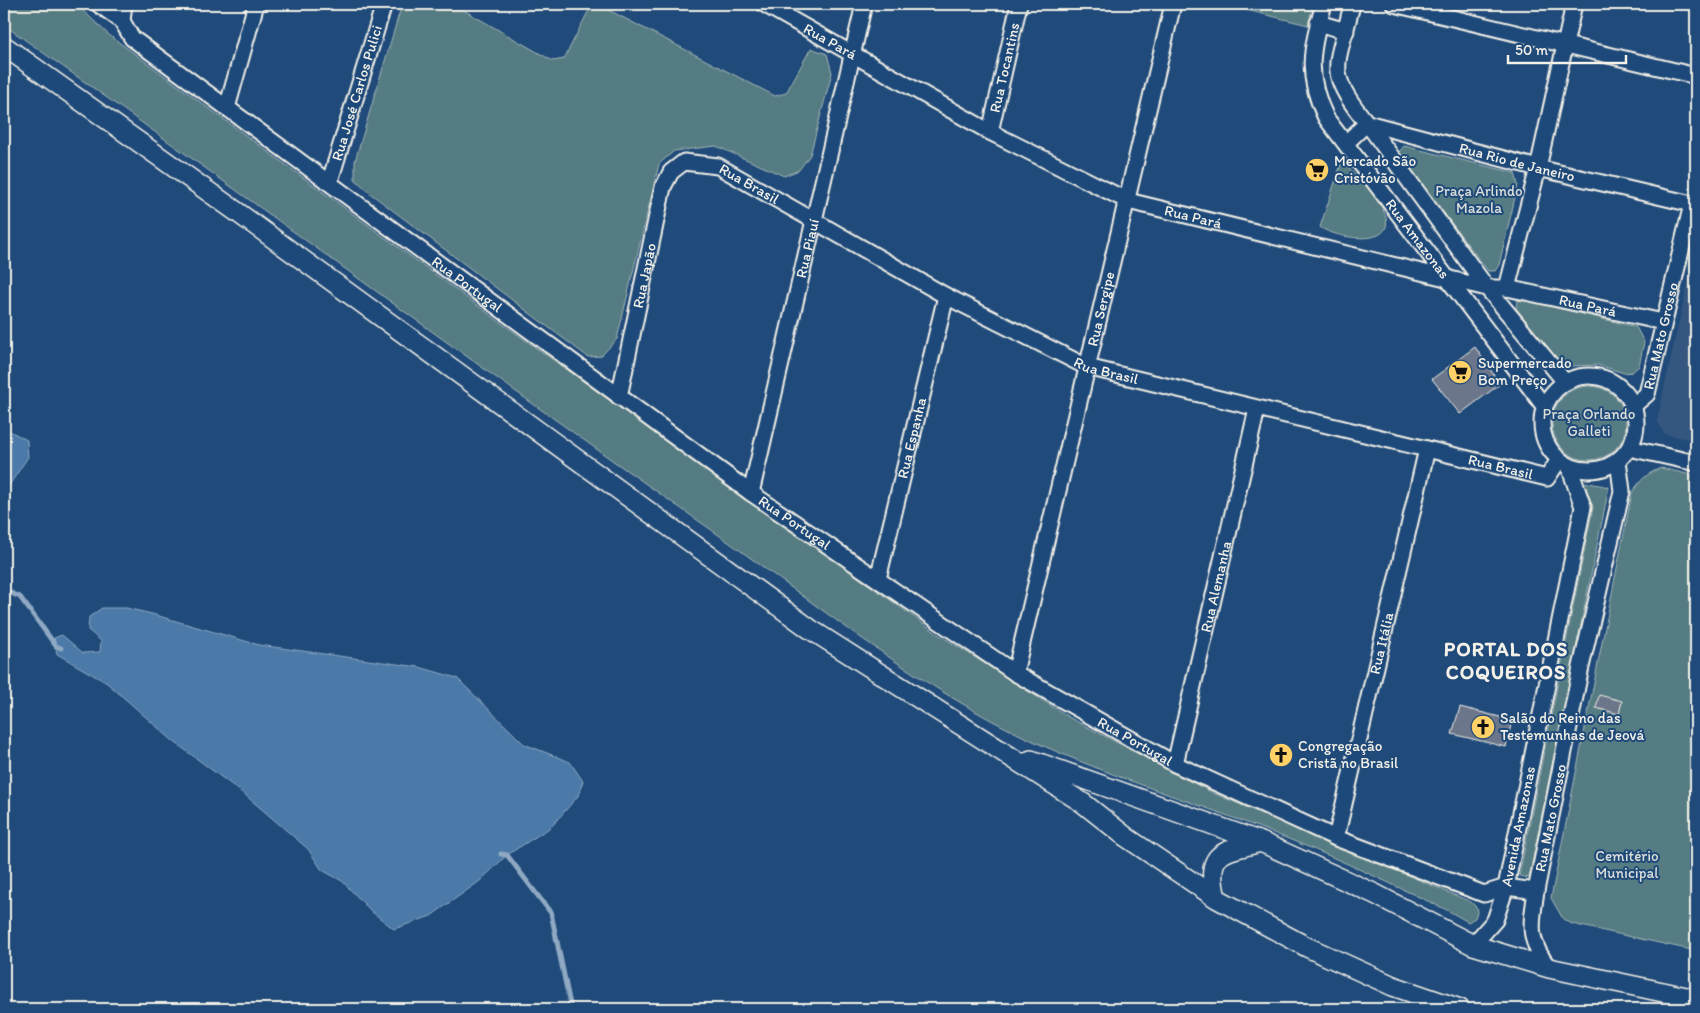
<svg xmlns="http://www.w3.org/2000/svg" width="1700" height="1013" viewBox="0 0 1700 1013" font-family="Itim,sans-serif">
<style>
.built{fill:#36577f}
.green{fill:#557c82;stroke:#a4b6b5}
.water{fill:#4c79a8;stroke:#8fa9c2}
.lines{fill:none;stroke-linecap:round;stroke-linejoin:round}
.stream{stroke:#8fa9c2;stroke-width:5}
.building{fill:#6c768b;stroke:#f4f1e8}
.minor-casing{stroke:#f4f1e8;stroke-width:19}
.major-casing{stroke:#f4f1e8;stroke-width:22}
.minor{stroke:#1f4a7a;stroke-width:15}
.major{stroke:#1f4a7a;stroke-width:19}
.labels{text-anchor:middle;stroke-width:4;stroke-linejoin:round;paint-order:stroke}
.street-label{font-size:15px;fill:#f4f1e8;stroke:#1f4a7a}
.poi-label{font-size:15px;fill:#f4f1e8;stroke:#1f4a7a;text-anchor:start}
.park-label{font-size:15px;fill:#dcdfd9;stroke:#1f4a7a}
.district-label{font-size:20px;font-weight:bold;letter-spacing:1px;fill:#f4f1e8;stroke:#1f4a7a}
</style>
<rect width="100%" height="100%" fill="#1f4a7a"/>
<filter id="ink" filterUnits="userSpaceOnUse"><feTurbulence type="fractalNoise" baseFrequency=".02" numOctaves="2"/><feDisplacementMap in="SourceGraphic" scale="10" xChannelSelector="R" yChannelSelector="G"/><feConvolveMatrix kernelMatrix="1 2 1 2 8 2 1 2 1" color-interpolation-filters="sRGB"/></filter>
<g filter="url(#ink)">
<path class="built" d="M1696 246V441L1664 434 1657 420Z"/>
<path class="green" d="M4 4H76L109 35 500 322 938 634 1072 719 1213 793 1471 902 1478 909 1475 918 1468 922 1447 910C1395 886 1344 861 1291 840 1190 799 1085 771 989 719 884 661 791 585 693 517 461 355 235 187 4 25Z
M402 4H453L553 61 564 59 590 8 597 4 775 96 786 93 811 48 827 54 832 73 810 155 799 170 784 176 716 146 674 151 659 164 617 339 601 356 588 357 371 194 355 179V161Z
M1222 4H1313L1308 25Z
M1404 146 1515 173 1518 185 1499 265 1495 271H1488L1398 153Z
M1342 161C1357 178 1380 195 1386 218 1393 249 1332 237 1320 227Z
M1525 300 1636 327 1644 342 1639 366 1632 372 1624 373 1598 365 1570 366 1556 360 1516 308 1517 301Z
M1552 423a37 37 0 1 1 74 0a37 37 0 1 1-74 0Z
M1661 468 1696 476V951L1572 924 1563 919 1551 898 1632 493C1640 480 1646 474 1661 468Z
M1584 482 1609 487 1529 878 1519 876 1593 507Z"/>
<path class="water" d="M4 428 27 440 28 457 4 493Z
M102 608H126L152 614 259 645 419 667 457 678 524 744 570 762 583 781 578 796 551 827 507 855 480 881 431 916 394 929 372 912 342 881 322 870 308 849 244 794 173 741 107 683 57 654 54 638 62 635 83 653 100 652 101 641 88 630 89 617Z"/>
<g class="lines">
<path class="stream" d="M4 590 20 597 56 646 61 648
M501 854 507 855 551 913 571 1009"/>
</g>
<path class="building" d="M1475 347 1500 384 1460 414 1432 379Z
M1599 695 1622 701 1619 714 1596 708Z
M1460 707 1512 720 1506 747 1452 734Z"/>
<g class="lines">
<g class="minor-casing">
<g id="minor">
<path id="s1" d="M98 4 122 21 132 38 751 493 1015 673 1175 764 1336 838 1484 894 1506 887 1536 891"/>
<path id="s2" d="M764 4 990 132 1128 201 1487 288H1507L1663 322"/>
<path id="s3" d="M1324 4C1311 48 1305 75 1326 118L1544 406"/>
<path d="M1352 4C1339 65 1322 69 1367 123L1487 288 1565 382"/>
<path d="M1394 4 1696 76"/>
<path d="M122 21 124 4"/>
<path d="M1318 23 1346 31"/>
<path d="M227 108 256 4"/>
<path id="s4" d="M990 132 1019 4"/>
<path id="s5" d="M1346 143 1367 123 1538 168 1696 205"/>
<path id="s6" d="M330 181 384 4"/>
<path d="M1507 288 1538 168 1574 4"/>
<circle cx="1589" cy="423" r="47"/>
<path id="s7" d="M619 397 663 187 671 172 684 162 718 166 946 296 1087 367 1547 478 1559 460"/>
<path id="s8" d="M1633 406 1647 394 1692 204"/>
<path d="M1629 448 1696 463"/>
<path id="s9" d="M751 493 864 4"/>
<path id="s10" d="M878 579 946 296"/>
<path id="s11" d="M1015 673 1173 4"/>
<path id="s12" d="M1175 764 1257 409"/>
<path id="s13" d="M1336 838 1427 449"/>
<path id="s14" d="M1473 945 1495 920 1506 887 1583 507 1569 466"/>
<path id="s15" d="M1549 968C1527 939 1531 926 1536 891L1581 667 1622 491 1618 460"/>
</g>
</g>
<g class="major-casing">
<path id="major" d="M4 46 237 212 810 629 1083 803 1126 837 1216 898 1307 947 1393 986 1460 1009
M1031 760 1261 842 1375 894 1473 945 1549 968 1696 999
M1216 898C1205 851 1221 852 1261 842"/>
</g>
<use href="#minor" class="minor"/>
<use href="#major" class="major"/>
</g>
</g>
<defs>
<g id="supermarket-disc" transform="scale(1.25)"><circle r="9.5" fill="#ffd166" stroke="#1f4a7a"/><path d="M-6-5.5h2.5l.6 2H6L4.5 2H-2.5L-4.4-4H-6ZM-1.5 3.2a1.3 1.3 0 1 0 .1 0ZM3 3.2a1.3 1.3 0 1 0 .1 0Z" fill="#111"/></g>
<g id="church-disc" transform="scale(1.25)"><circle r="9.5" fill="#ffd166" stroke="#1f4a7a"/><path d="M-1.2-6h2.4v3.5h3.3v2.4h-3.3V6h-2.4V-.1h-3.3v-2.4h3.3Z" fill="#111"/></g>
</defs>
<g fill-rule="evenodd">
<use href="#supermarket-disc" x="1317" y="170"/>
<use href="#supermarket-disc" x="1460" y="372"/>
<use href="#church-disc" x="1483" y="727"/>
<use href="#church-disc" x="1281" y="755"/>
</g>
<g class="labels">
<g class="street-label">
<text dy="5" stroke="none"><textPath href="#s2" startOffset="76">Rua Pará</textPath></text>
<text dy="5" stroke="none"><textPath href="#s4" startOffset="66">Rua Tocantins</textPath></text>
<text dy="5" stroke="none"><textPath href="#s6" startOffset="92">Rua José Carlos Pulici</textPath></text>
<text dy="5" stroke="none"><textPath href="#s5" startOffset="184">Rua Rio de Janeiro</textPath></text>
<text dy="5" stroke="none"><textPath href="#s7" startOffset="318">Rua Brasil</textPath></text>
<text dy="5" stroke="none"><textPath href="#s2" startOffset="481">Rua Pará</textPath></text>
<text dy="5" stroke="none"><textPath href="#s3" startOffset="269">Rua Amazonas</textPath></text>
<text dy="5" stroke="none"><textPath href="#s9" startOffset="251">Rua Piauí</textPath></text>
<text dy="5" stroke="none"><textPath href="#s7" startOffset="124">Rua Japão</textPath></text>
<text dy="5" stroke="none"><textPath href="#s1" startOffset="465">Rua Portugal</textPath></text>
<text dy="5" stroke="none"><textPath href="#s2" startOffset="886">Rua Pará</textPath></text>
<text dy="5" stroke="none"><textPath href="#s11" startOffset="374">Rua Sergipe</textPath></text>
<text dy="5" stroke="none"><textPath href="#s8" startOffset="78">Rua Mato Grosso</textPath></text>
<text dy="5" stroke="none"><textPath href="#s7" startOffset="722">Rua Brasil</textPath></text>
<text dy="5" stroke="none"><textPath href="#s10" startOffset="145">Rua Espanha</textPath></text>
<text dy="5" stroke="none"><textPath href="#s7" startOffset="1128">Rua Brasil</textPath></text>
<text dy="5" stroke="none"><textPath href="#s1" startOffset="870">Rua Portugal</textPath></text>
<text dy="5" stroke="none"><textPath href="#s12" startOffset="182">Rua Alemanha</textPath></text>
<text dy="5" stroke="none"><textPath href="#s13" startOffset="200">Rua Itália</textPath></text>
<text dy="5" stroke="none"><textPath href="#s1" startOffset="1275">Rua Portugal</textPath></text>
<text dy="5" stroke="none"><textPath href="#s15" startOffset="156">Rua Mato Grosso</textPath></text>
<text dy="5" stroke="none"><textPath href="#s14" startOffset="130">Avenida Amazonas</textPath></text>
</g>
<g class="poi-label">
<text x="1334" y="166">Mercado São<tspan x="1334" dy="17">Cristóvão</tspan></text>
<text x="1478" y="368">Supermercado<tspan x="1478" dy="17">Bom Preço</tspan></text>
<text x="1500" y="723">Salão do Reino das<tspan x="1500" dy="17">Testemunhas de Jeová</tspan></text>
<text x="1298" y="751">Congregação<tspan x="1298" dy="17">Cristã no Brasil</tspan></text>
</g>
<g class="park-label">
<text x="1479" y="196">Praça Arlindo<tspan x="1479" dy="17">Mazola</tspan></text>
<text x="1589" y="419">Praça Orlando<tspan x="1589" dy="17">Galleti</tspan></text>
<text x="1627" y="861">Cemitério<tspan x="1627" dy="17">Municipal</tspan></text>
</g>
<g class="district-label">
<text x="1506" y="656">PORTAL DOS<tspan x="1506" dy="23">COQUEIROS</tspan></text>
</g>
</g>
<rect width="1700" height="1013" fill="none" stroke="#1f4a7a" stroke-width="20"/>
<rect x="10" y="10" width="1680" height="993" fill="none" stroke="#f4f1e8" stroke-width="2" filter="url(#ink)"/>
<path d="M1508 55v8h118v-8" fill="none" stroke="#f4f1e8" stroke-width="2.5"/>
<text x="1515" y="55" font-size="15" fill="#f4f1e8" stroke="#1f4a7a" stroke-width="4" paint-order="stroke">50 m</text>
</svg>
